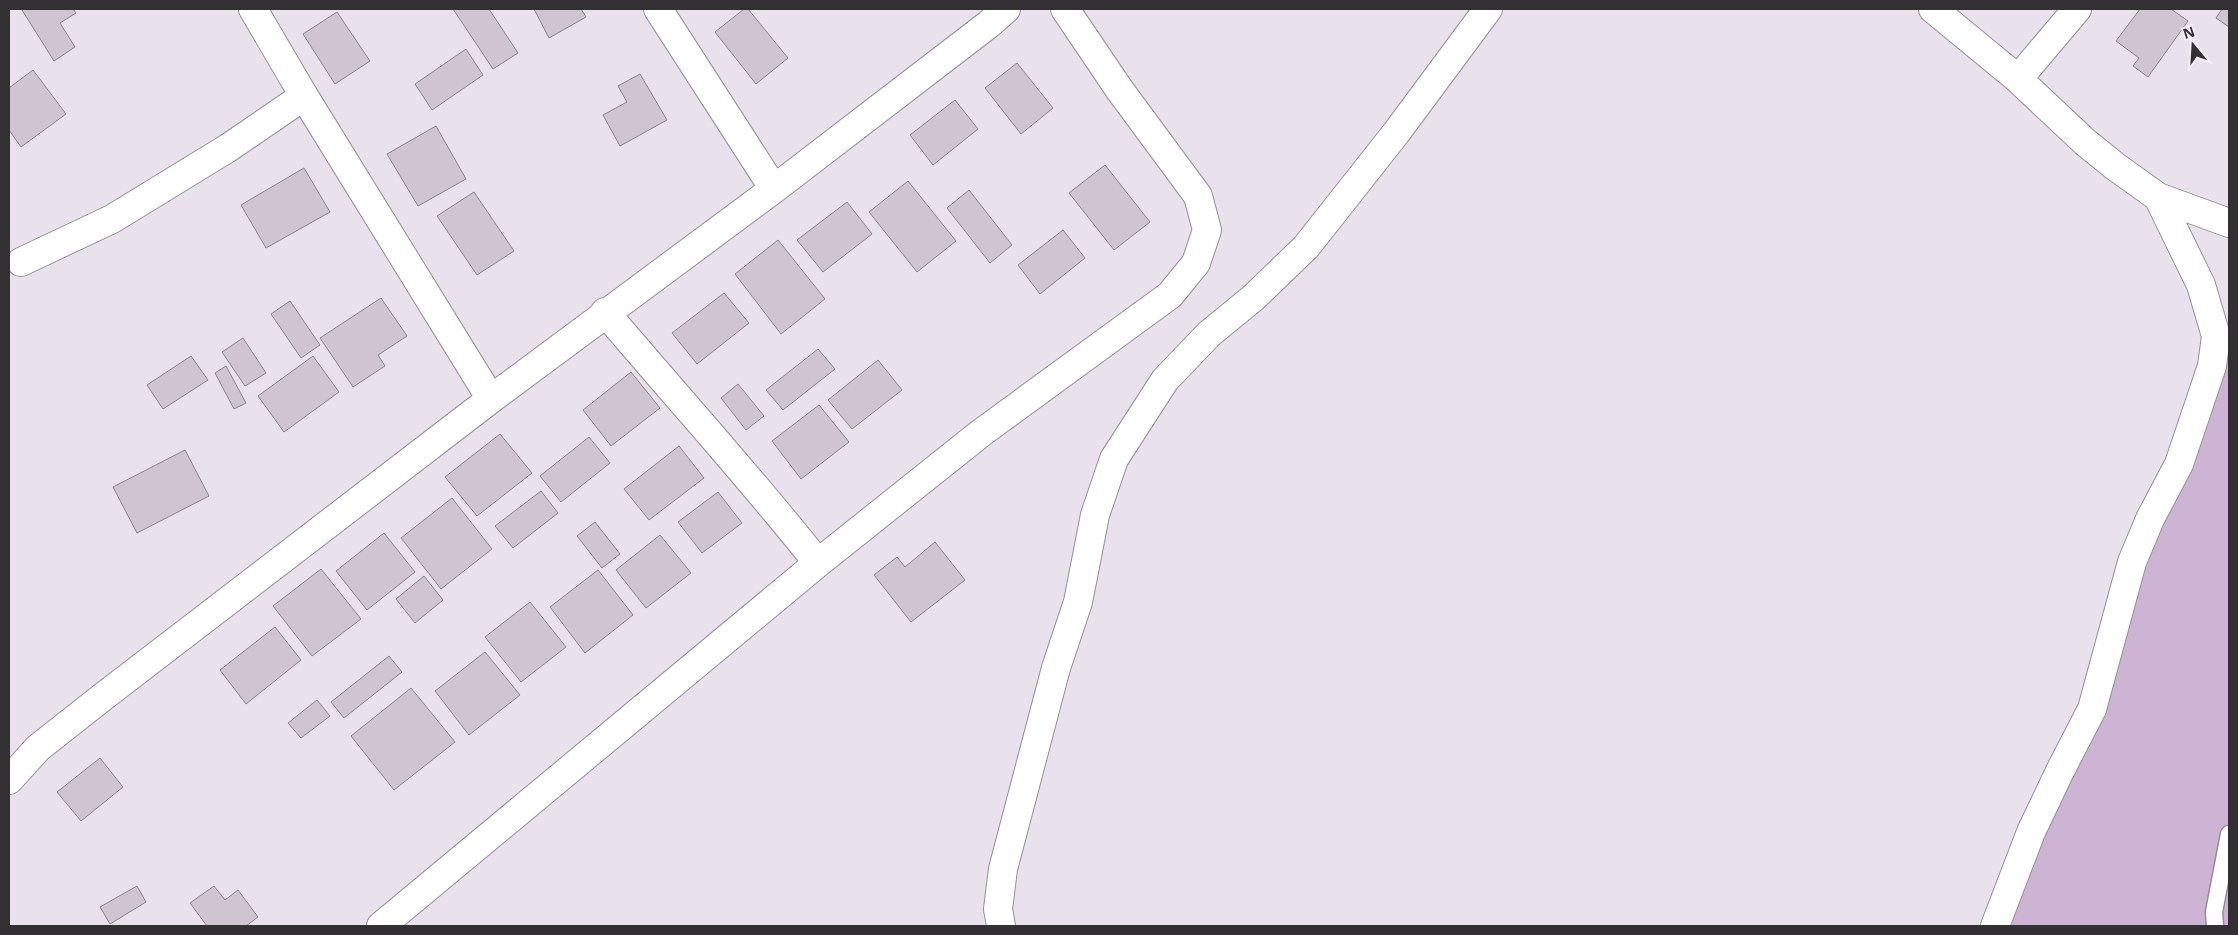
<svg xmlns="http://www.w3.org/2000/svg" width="2238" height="935" viewBox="0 0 2238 935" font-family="'Noto Sans',sans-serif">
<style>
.green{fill:#cdb4d4}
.building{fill:#cec5d0;stroke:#8a838c}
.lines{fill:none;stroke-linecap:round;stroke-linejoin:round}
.lane-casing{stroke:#958e97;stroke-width:19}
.street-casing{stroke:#958e97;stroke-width:30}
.lane{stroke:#fff;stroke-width:16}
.street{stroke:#fff;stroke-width:28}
</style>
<rect width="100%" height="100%" fill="#e9e1ec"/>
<path class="green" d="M2229 358V926H2007L2002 921Z"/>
<path class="building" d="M25 9H73L76 13 60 23 75 47 54 61 22 10Z
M453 9H489L518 53 493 69Z
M534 9H581L586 17 549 38Z
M744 9H748L788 58 756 84 715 32Z
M2140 9H2171L2188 21 2148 77 2133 66 2139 58 2116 41Z
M2222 9H2229V27L2216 18Z
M337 12 370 61 335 84 303 34Z
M466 49 483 75 432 110 415 84Z
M1017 63 1053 108 1021 134 985 88Z
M33 70 66 114 21 147 9 130V88Z
M640 74 667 120 620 146 603 115 627 102 618 86Z
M955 100 978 129 933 165 910 135Z
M436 126 466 179 418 206 387 154Z
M1105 165 1150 222 1114 250 1069 193Z
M304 168 330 212 266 248 241 205Z
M908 181 956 241 917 272 869 212Z
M969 190 1012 245 990 263 947 208Z
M474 192 514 251 477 275 437 216Z
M847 202 872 234 823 272 797 240Z
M1063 230 1085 258 1040 294 1018 265Z
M778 240 825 299 781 334 735 274Z
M724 293 749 323 697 364 672 333Z
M381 298 407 336 378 355 385 366 353 387 320 338Z
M290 301 320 345 301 358 271 314Z
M243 338 266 373 245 386 222 352Z
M818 349 835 369 783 410 766 390Z
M191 356 208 380 163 409 147 385Z
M313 356 339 392 284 432 258 396Z
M878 360 902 390 852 429 828 400Z
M226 366 246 403 234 409 215 373Z
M631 372 660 408 611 446 583 410Z
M738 384 764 416 746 430 721 398Z
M819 405 849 442 801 479 772 441Z
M500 434 532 473 477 516 445 477Z
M589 437 610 463 561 502 540 476Z
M679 446 704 478 649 520 624 489Z
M185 450 209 496 137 533 113 487Z
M541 491 558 513 513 548 495 526Z
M718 492 742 523 702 553 678 522Z
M452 498 492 549 441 589 401 538Z
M595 522 620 554 602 568 577 536Z
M384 533 415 572 367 610 336 571Z
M660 535 691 573 646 608 616 570Z
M935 542 965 580 911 622 874 575 897 557 905 567Z
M321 569 361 619 312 656 273 606Z
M598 570 633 615 585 653 550 607Z
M424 576 443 600 415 623 396 599Z
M530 602 566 647 521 682 485 637Z
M275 627 301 660 246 704 220 670Z
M485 652 520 695 469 735 435 691Z
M389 656 402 672 344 718 331 702Z
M411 688 455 742 394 790 351 736Z
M317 700 330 716 301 738 288 723Z
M100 758 123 787 81 821 57 792Z
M137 886 146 902 110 924 100 907Z
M214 886 225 900 238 890 258 917 246 926H207L190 903Z"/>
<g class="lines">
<g class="lane-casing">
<path id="lane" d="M2215 926 2214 912 2229 834"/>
</g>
<g class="street-casing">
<path id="street" d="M253 9 304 96 491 399
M658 9 774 189
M1933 9 2018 79 2085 142 2116 167 2158 197 2229 223
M2018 79 2077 9
M21 262 112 219 228 148 304 96
M605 312C676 396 750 477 818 563
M9 780 38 748 104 696 491 399 774 189 989 24 1006 9
M381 926 818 563 981 433 1170 295 1196 263 1207 230 1198 196 1119 89 1065 9
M1001 926 998 909 1003 869 1056 668 1078 602 1095 515 1114 459 1165 380 1209 334 1253 298 1306 247 1396 133 1488 9
M1995 926 2031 832 2060 771 2092 709 2132 562 2150 519 2179 464 2212 366 2216 336 2201 285 2158 197"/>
</g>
<use href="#lane" class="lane"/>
<use href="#street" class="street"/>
</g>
<rect width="2238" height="935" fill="none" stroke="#333034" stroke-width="20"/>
<g transform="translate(2193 45) rotate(342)" stroke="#f7eef9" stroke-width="4" paint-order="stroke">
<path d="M0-4L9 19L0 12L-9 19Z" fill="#333034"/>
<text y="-8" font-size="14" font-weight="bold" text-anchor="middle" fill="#333034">N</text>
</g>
</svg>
